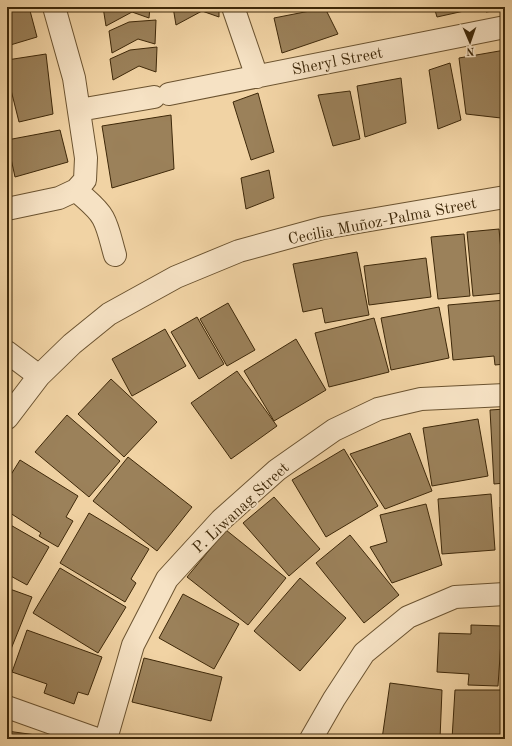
<svg xmlns="http://www.w3.org/2000/svg" width="512" height="746" viewBox="0 0 512 746" font-family="'Old Standard TT',serif">
<style>
.building{fill:#9b815a;stroke:#3e2809}
.lines{fill:none;stroke-linecap:round;stroke-linejoin:round}
.minor-casing{stroke:#6b5330;stroke-width:24}
.minor{stroke:#f6e2c4;stroke-width:22}
.labels{text-anchor:middle;stroke-width:4;stroke-linejoin:round;paint-order:stroke}
.street-label{font-size:16px;fill:#3e2809;stroke:#f6e2c4}
</style>
<rect width="100%" height="100%" fill="#f1d3a4"/>
<filter id="stains"><feTurbulence type="fractalNoise" baseFrequency=".005" numOctaves="4"/><feColorMatrix values="0 0 0 0 .2 0 0 0 0 .09 0 0 0 0 .02 0 0 0 .5 -.17"/></filter>
<radialGradient id="worn" r=".72"><stop offset=".6" stop-color="#630" stop-opacity="0"/><stop offset="1" stop-color="#630" stop-opacity=".3"/></radialGradient>
<path class="building" d="M7 7H29L37 37 7 46Z
M103 7H150L149 18 132 12 106 26Z
M173 7H219V17L202 11 176 25Z
M434 7H472L473 9 437 17Z
M485 7H505V9L486 12Z
M325 8 338 34 282 53 274 18Z
M156 20 155 44 138 39 112 53 109 31 129 22Z
M157 47 156 72 139 66 113 80 110 59 130 50Z
M505 50V117L501 118 466 114 459 58Z
M46 54 53 114 19 122 7 74V60Z
M450 63 461 120 438 129 429 70Z
M401 78 406 123 365 137 357 86Z
M350 91 360 139 333 146 318 95Z
M258 93 274 152 251 160 233 102Z
M171 115 174 169 112 188 102 126Z
M60 130 68 162 15 177 7 140Z
M269 170 274 198 246 209 241 178Z
M502 222H505V252Z
M499 229 505 293 473 296 467 232Z
M464 234 470 296 438 299 431 237Z
M357 252 369 315 325 323 322 308 303 312 293 264Z
M426 258 431 297 369 305 364 266Z
M505 300V364L495 365 494 356 453 360 448 305Z
M228 303 255 350 227 366 200 319Z
M439 307 449 358 391 370 381 318Z
M197 317 224 364 199 379 171 332Z
M374 318 389 372 329 387 315 333Z
M165 329 186 366 132 396 112 359Z
M296 339 326 390 274 421 244 371Z
M237 371 277 426 231 459 191 403Z
M111 379 157 422 124 457 78 414Z
M505 409V483L494 484 490 410Z
M67 415 120 461 89 497 35 452Z
M478 419 488 476 432 486 423 428Z
M410 433 432 491 385 509 350 454Z
M344 449 378 506 326 537 292 480Z
M128 457 192 507 157 551 93 501Z
M20 460 78 496 66 517 73 521 58 547 39 536 41 533 7 511V481Z
M491 494 495 550 442 554 438 499Z
M274 497 320 549 289 576 243 523Z
M426 504 442 565 392 583 370 547 387 542 380 515Z
M505 506V549H501L500 507Z
M89 513 149 549 131 579 136 583 125 602 60 563Z
M7 523 49 547 27 585 7 574Z
M226 530 286 578 248 625 187 577Z
M350 535 399 595 364 623 316 563Z
M60 568 126 607 98 653 33 613Z
M300 578 346 618 300 671 254 631Z
M7 588 32 597 7 659Z
M183 594 239 624 214 669 159 638Z
M471 625 502 626 498 686 468 685 469 674 437 672 439 633 471 634Z
M27 630 102 657 88 695 78 692 74 704 44 693 47 684 12 672Z
M144 658 222 677 211 721 132 702Z
M390 683 442 690 440 739H382Z
M455 690H503V739H452Z
M7 731 36 735 35 739H7Z"/>
<g class="lines">
<g class="minor-casing">
<path id="minor" d="M233 7 257 77
M169 94 505 27
M79 110 154 97
M76 190C85 199 97 207 103 218 109 229 111 242 115 255
M7 209 59 198 76 190 85 180 86 158 74 78 54 7
M7 352 39 376
M7 418 39 376 72 344 109 314 176 277 239 251 323 228 505 197
M7 707 97 739
M106 739 133 645 167 579 221 520 277 470 334 430 378 409 421 399 505 395
M311 739 334 699 364 653 408 617 455 597 505 594"/>
</g>
<use href="#minor" class="minor"/>
</g>
<g class="labels">
<g class="street-label">
<text transform="translate(337 60) rotate(-11)" y="6">Sheryl Street</text>
<text transform="translate(382 220) rotate(-11)" y="6">Cecilia Muñoz-Palma Street</text>
<text transform="translate(240 507) rotate(-43)" y="6">P. Liwanag Street</text>
</g>
</g>
<rect width="512" height="746" fill="none" stroke="#f1d3a4" stroke-width="24"/>
<rect x="8" y="8" width="496" height="730" fill="none" stroke="#3e2809" stroke-width="2"/>
<rect x="12" y="12" width="488" height="722" fill="none" stroke="#3e2809"/>
<g transform="translate(470 42) rotate(178)" stroke="#f6e2c4" stroke-width="3" paint-order="stroke">
<path d="M0-3L7 15L0 10L-7 15Z" fill="#3e2809"/>
<text y="-6" font-size="11" font-weight="bold" text-anchor="middle" fill="#3e2809">N</text>
</g>
<rect width="100%" height="100%" filter="url(#stains)"/>
<rect width="100%" height="100%" fill="url(#worn)"/>
</svg>
